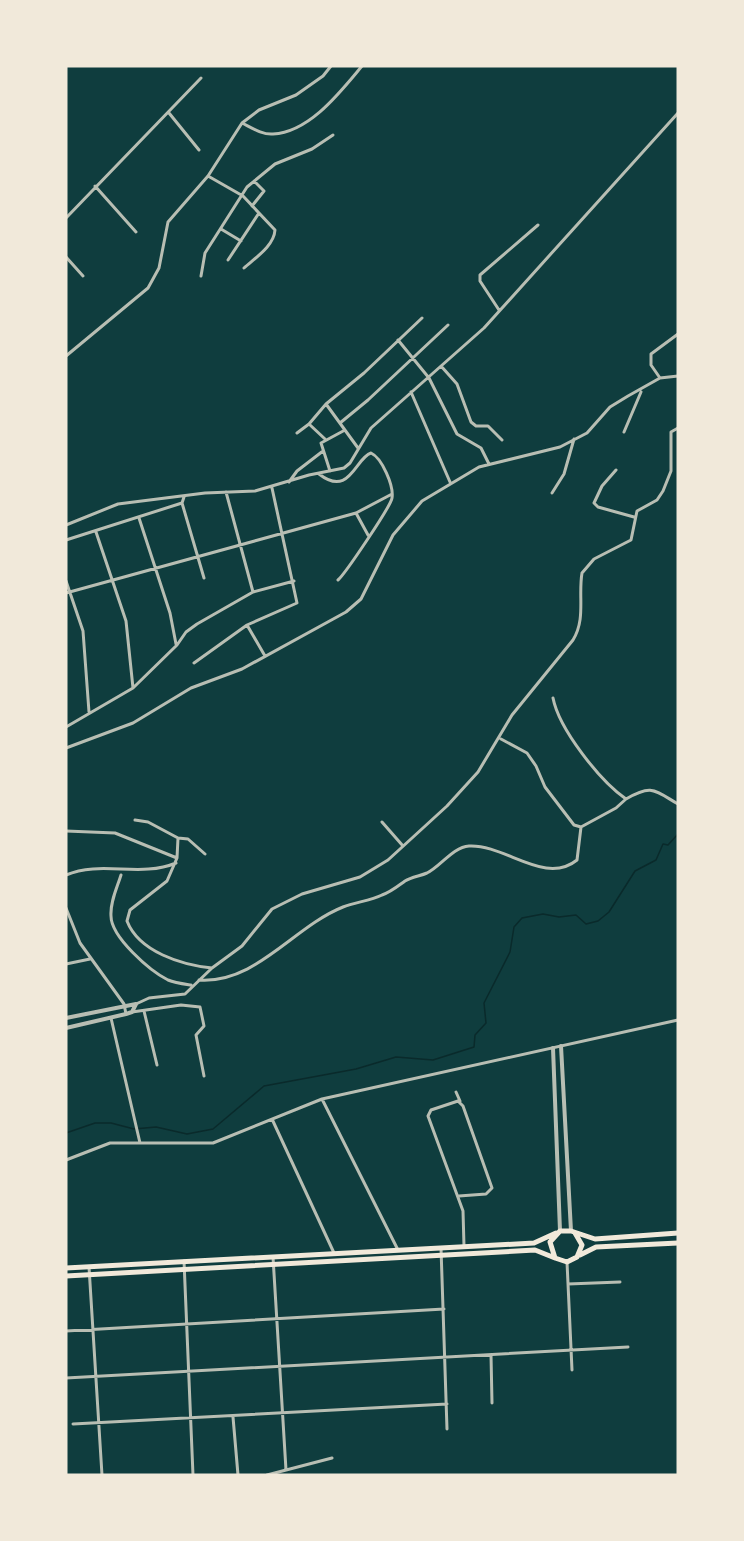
<svg xmlns="http://www.w3.org/2000/svg" width="744" height="1541" viewBox="0 0 744 1541" font-family="'Roboto Condensed',sans-serif">
<style>
.lines{fill:none;stroke-linecap:round;stroke-linejoin:round}
.stream{stroke:#0a2a2b;stroke-width:1.5}
.minor{stroke:#b8beb3;stroke-width:3}
.tertiary{stroke:#b8beb3;stroke-width:4}
.trunk{stroke:#f1e9da;stroke-width:5}
</style>
<rect width="100%" height="100%" fill="#0f3d3e"/>
<g class="lines">
<path class="stream" d="M66 1133 95 1123H111L134 1129 156 1127 187 1134 213 1129 264 1086 356 1069 396 1057 433 1060 474 1047 475 1035 486 1023 484 1003 510 952 514 927 522 918 543 914 559 917 576 915 586 924 598 921 609 912 635 871 656 860 663 844 668 845 678 834"/>
<path class="minor" d="M169 113 199 150
M242 123C252 128 263 135 273 134 310 132 341 91 362 66
M208 176 243 196 275 230C274 246 255 258 244 268
M95 186 136 232
M252 206 264 191 254 181
M66 218 201 78
M221 229 241 241
M66 257 83 276
M228 260 259 213
M201 276 205 253 247 187 275 164 312 149 333 135
M499 310 480 281V275L538 225
M398 340 429 378 457 434 481 448 489 464
M66 356 148 288 159 268 168 222 208 176 242 123 259 110 296 95 323 76 331 66
M441 366 457 384 471 422 476 426H488L502 440
M660 378 651 365V354L678 334
M411 392 450 482
M340 423 368 400 448 325
M309 424 325 439
M624 432 641 392
M297 433 309 424 326 404
M358 448 326 404 364 373 422 318
M616 470 602 486 594 503 598 507 634 517
M330 471 321 443 345 430
M319 474C350 498 355 458 371 453 382 458 394 486 392 498 391 506 345 574 338 580
M289 482 297 471 323 451
M226 492 253 592
M552 493 564 474 574 439
M184 497 182 503 204 578
M356 513 368 535
M139 518 170 613 176 644
M66 525 118 504 205 493 255 491 309 475 344 468 350 463 371 428 484 328 678 113
M96 532 126 621 133 688
M66 540 182 503
M66 581 83 631 89 712
M66 593 356 513 392 494
M247 625 265 656
M194 663 247 625 297 603 272 488
M553 698C559 729 600 781 626 799 652 784 654 790 678 804
M66 727 133 688 177 645 186 632 197 624 253 592 294 581
M501 739 527 753 536 766 545 787 574 825 581 827 616 808 626 799
M66 748 133 723 191 688 242 669 346 612 361 599 393 535 422 501 479 467 560 447 587 433 610 407 628 396 660 378 678 376
M135 820 148 822 178 838 177 858
M382 822 403 846
M66 831 115 833 177 858 167 881 130 910 127 921C139 952 182 965 212 968
M178 838 188 839 205 854
M66 875C101 860 140 878 176 863
M121 875C117 888 110 902 111 916 111 937 150 971 168 980 175 983 184 984 191 985
M66 908 80 943 124 1004 126 1014
M66 964 90 959
M199 980C256 984 293 927 343 907 355 902 370 901 382 895 391 892 398 886 405 881 411 877 420 876 427 873 440 867 453 847 469 846 505 844 545 886 577 860L581 827
M136 1004 149 998 185 994 212 968 242 946 272 909 302 894 360 877 388 860 447 806 478 772 512 715 573 640C586 619 578 596 582 573L594 559 631 540 637 511 657 500 663 491 671 471V432L678 428
M144 1011 157 1065
M132 1012 181 1005 200 1007 204 1026 196 1035 204 1076
M111 1018 140 1143
M456 1092 460 1101
M322 1099 398 1250
M272 1119 334 1253
M66 1160 110 1143H213L322 1099 678 1020
M459 1196 486 1194 492 1188 463 1106 458 1101 431 1110 428 1116 463 1211 464 1246
M441 1248 447 1429
M273 1257 286 1470
M184 1261 193 1475
M567 1262 572 1370
M89 1267 102 1475
M568 1284 620 1282
M66 1331 444 1309
M491 1355 492 1403
M66 1378 628 1347
M233 1417 238 1475
M73 1424 447 1404
M267 1475 332 1458"/>
<path class="tertiary" d="M66 1018 136 1004 132 1012 126 1014 66 1028
M561 1046 571 1231
M553 1048 560 1231"/>
<path class="trunk" d="M575 1233 582 1245 577 1257 567 1262 555 1258 550 1242 560 1231H571L595 1239 678 1233
M580 1255 596 1247 678 1243
M66 1268 534 1243 556 1233
M66 1276 535 1250 555 1258"/>
</g>
<rect width="744" height="1541" fill="none" stroke="#f1e9da" stroke-width="135"/>
</svg>
